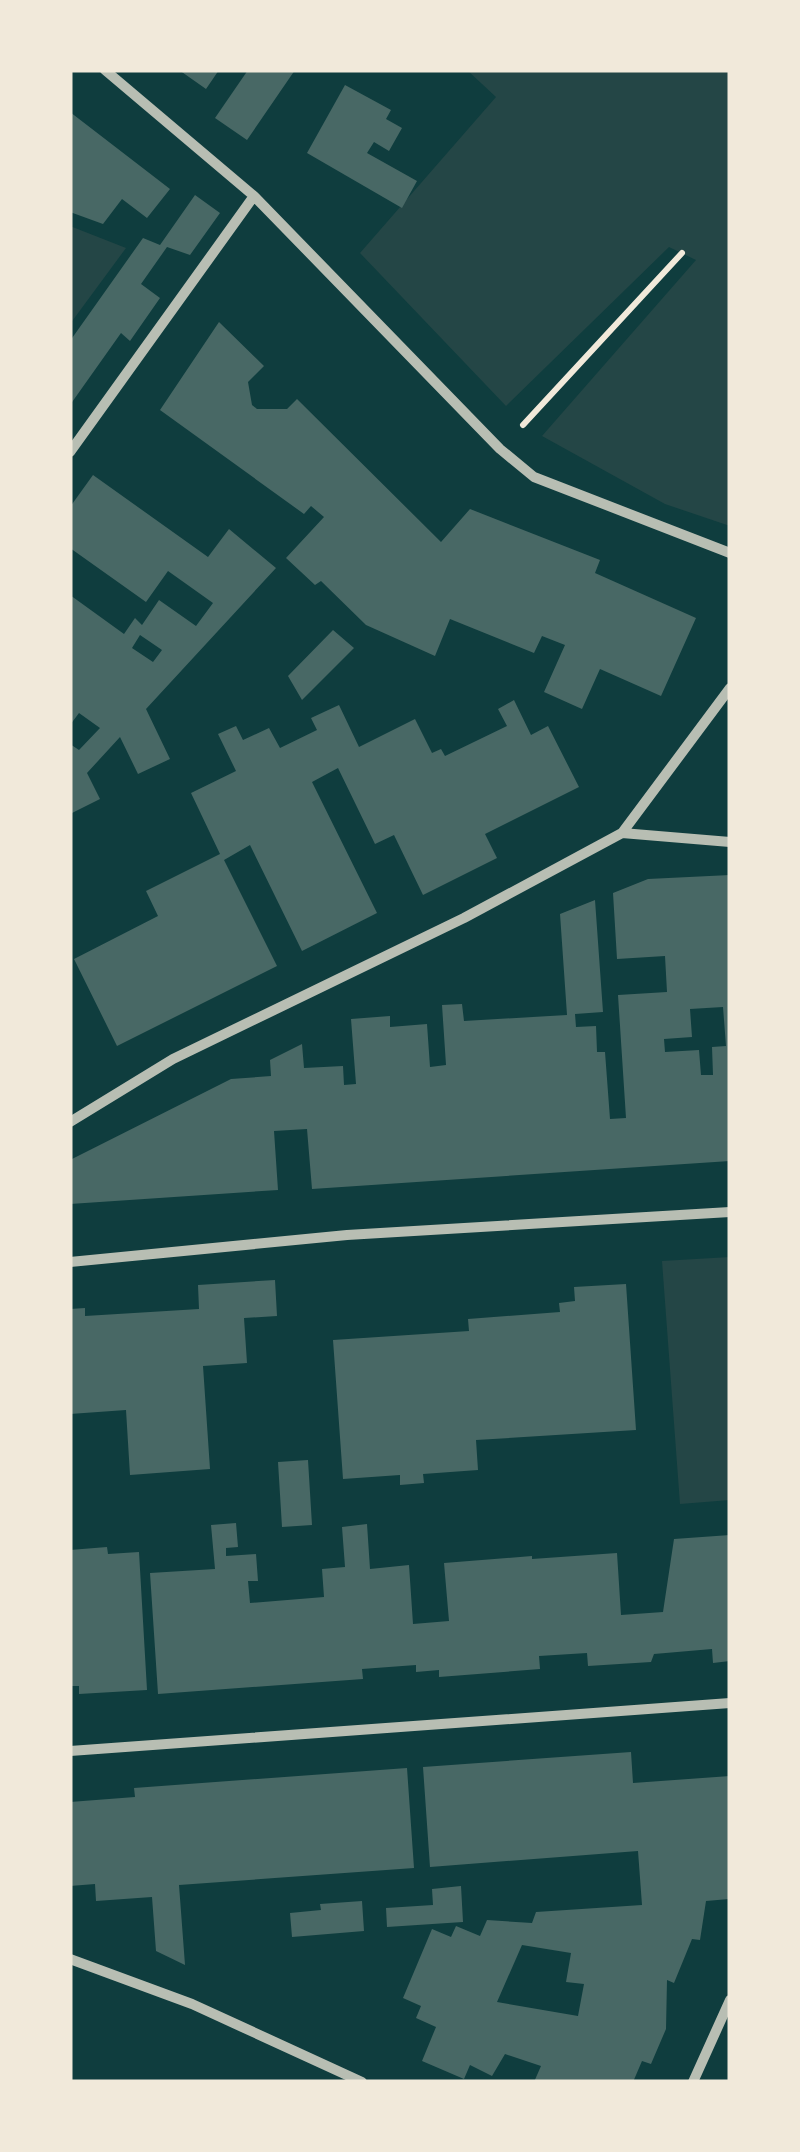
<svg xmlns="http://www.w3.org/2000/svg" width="800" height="2152" viewBox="0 0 800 2152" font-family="'Roboto Condensed',sans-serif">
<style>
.green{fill:#244646}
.building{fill:#486865;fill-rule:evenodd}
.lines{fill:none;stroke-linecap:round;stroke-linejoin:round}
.path{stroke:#f1e9da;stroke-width:6}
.minor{stroke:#b8beb3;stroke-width:10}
</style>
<rect width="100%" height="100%" fill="#0f3d3e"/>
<path class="green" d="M467 70H730V526L665 504 542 436 696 260 669 247 506 406 360 253 496 97Z
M70 226 126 248 70 324Z
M730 1257V1500L680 1504 662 1261Z"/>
<path class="building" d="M179 70H219L206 89Z
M248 70H295L247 140 215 118Z
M345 85 391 110 386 119 402 128 389 151 374 142 367 153 417 181 402 208 307 153Z
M70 112 170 189 147 218 122 199 103 224 70 212Z
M195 195 220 213 190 255 167 247 141 284 160 298 130 341 121 333 70 405V341L143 238 160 245Z
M219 322 264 366 248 382 252 405 257 409H287L297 399 441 542 470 509 600 560 595 573 696 618 661 696 600 669 582 709 544 692 565 645 542 636 534 653 450 619 435 656 366 625 321 581 315 585 286 558 324 517 311 506 304 514 160 410Z
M93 475 208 557 229 529 276 568 146 709 170 759 138 774 120 737 87 773 100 799 70 814V744L79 750 100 728 79 713 70 725V595L124 634 135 618 142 625 159 600 196 626 213 603 168 571 146 602 70 548V507ZM140 635 162 650 153 662 132 648Z
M333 630 354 648 302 700 288 676Z
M514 700 531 735 548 726 579 787 485 834 497 858 423 895 394 835 375 844 338 768 312 782 377 913 302 951 250 845 224 860 277 966 117 1046 74 959 158 916 146 891 220 854 191 793 236 771 218 734 236 726 243 740 269 728 280 748 317 730 311 718 339 705 359 747 415 719 432 753 441 749 445 756 507 726 498 709Z
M730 875V1161L312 1189 307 1129 274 1131 278 1190 70 1204V1160L231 1079 271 1076 270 1060 302 1044 304 1068 343 1066 344 1085 356 1084 351 1019 390 1016V1027L427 1024 430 1067 446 1065 442 1005 462 1004 464 1021 567 1015 560 914 595 900 603 1012 575 1014 576 1027 596 1026 597 1052H605L610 1119 626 1118 618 995 667 992 665 956 617 959 613 893 648 879ZM723 1007 726 1046 712 1047 713 1075H701L699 1050 665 1052 664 1039 692 1037 690 1009Z
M275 1280 277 1316 244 1318 247 1363 203 1366 210 1469 130 1475 126 1410 70 1414V1309L85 1308V1316L199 1309 198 1285Z
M626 1284 636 1430 476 1440 478 1470 423 1474 424 1483 400 1485V1475L343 1479 333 1340 469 1331 468 1319 560 1312 559 1303 575 1301 574 1287Z
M308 1460 312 1525 282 1527 278 1462Z
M236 1523 238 1547 226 1548V1556L256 1554 258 1581H248L250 1603 324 1597 322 1569 345 1567 342 1527 367 1524 370 1569 409 1565 413 1624 449 1621 444 1563 532 1556V1559L617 1553 621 1615 663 1612 674 1539 730 1535V1661L713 1663 712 1649 654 1654 651 1662 588 1666 587 1653 539 1656 540 1669 439 1677V1670L416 1672V1665L362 1669 363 1679 158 1694 150 1573 215 1569 211 1525Z
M107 1547 108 1554 139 1552 147 1690 79 1694V1686H70V1550Z
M631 1752 633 1783 730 1776 729 1899 706 1901 700 1940 692 1939 674 1983 667 1980 666 2029 651 2064 642 2061 633 2082H534L541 2066 505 2054 492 2076 470 2065 464 2079 422 2061 436 2027 416 2018 421 2006 403 1998 432 1929 451 1937 456 1926 480 1936 487 1920 532 1923 536 1912 642 1905 638 1851 430 1867 423 1767ZM522 1945 571 1953 566 1982 584 1984 578 2016 497 2002Z
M407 1768 414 1868 179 1885 185 1965 156 1951 152 1897 96 1901 95 1884 70 1886V1802L135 1797 134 1788Z
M461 1886 463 1922 387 1927 386 1908 433 1905 432 1889Z
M362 1901 364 1931 292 1937 290 1913 321 1910 320 1904Z"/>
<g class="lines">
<path class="path" d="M523 425 682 253"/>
<path class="minor" d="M105 70 254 196 500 449 534 477 730 553
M70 452 254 196
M622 833 730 842
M70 1122 173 1059 464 918 622 833 730 688
M70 1262 347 1235 730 1212
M70 1751 730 1703
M70 1959 192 2004 362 2082
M693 2082 730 2000"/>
</g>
<rect width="800" height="2152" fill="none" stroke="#f1e9da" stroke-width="145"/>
</svg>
